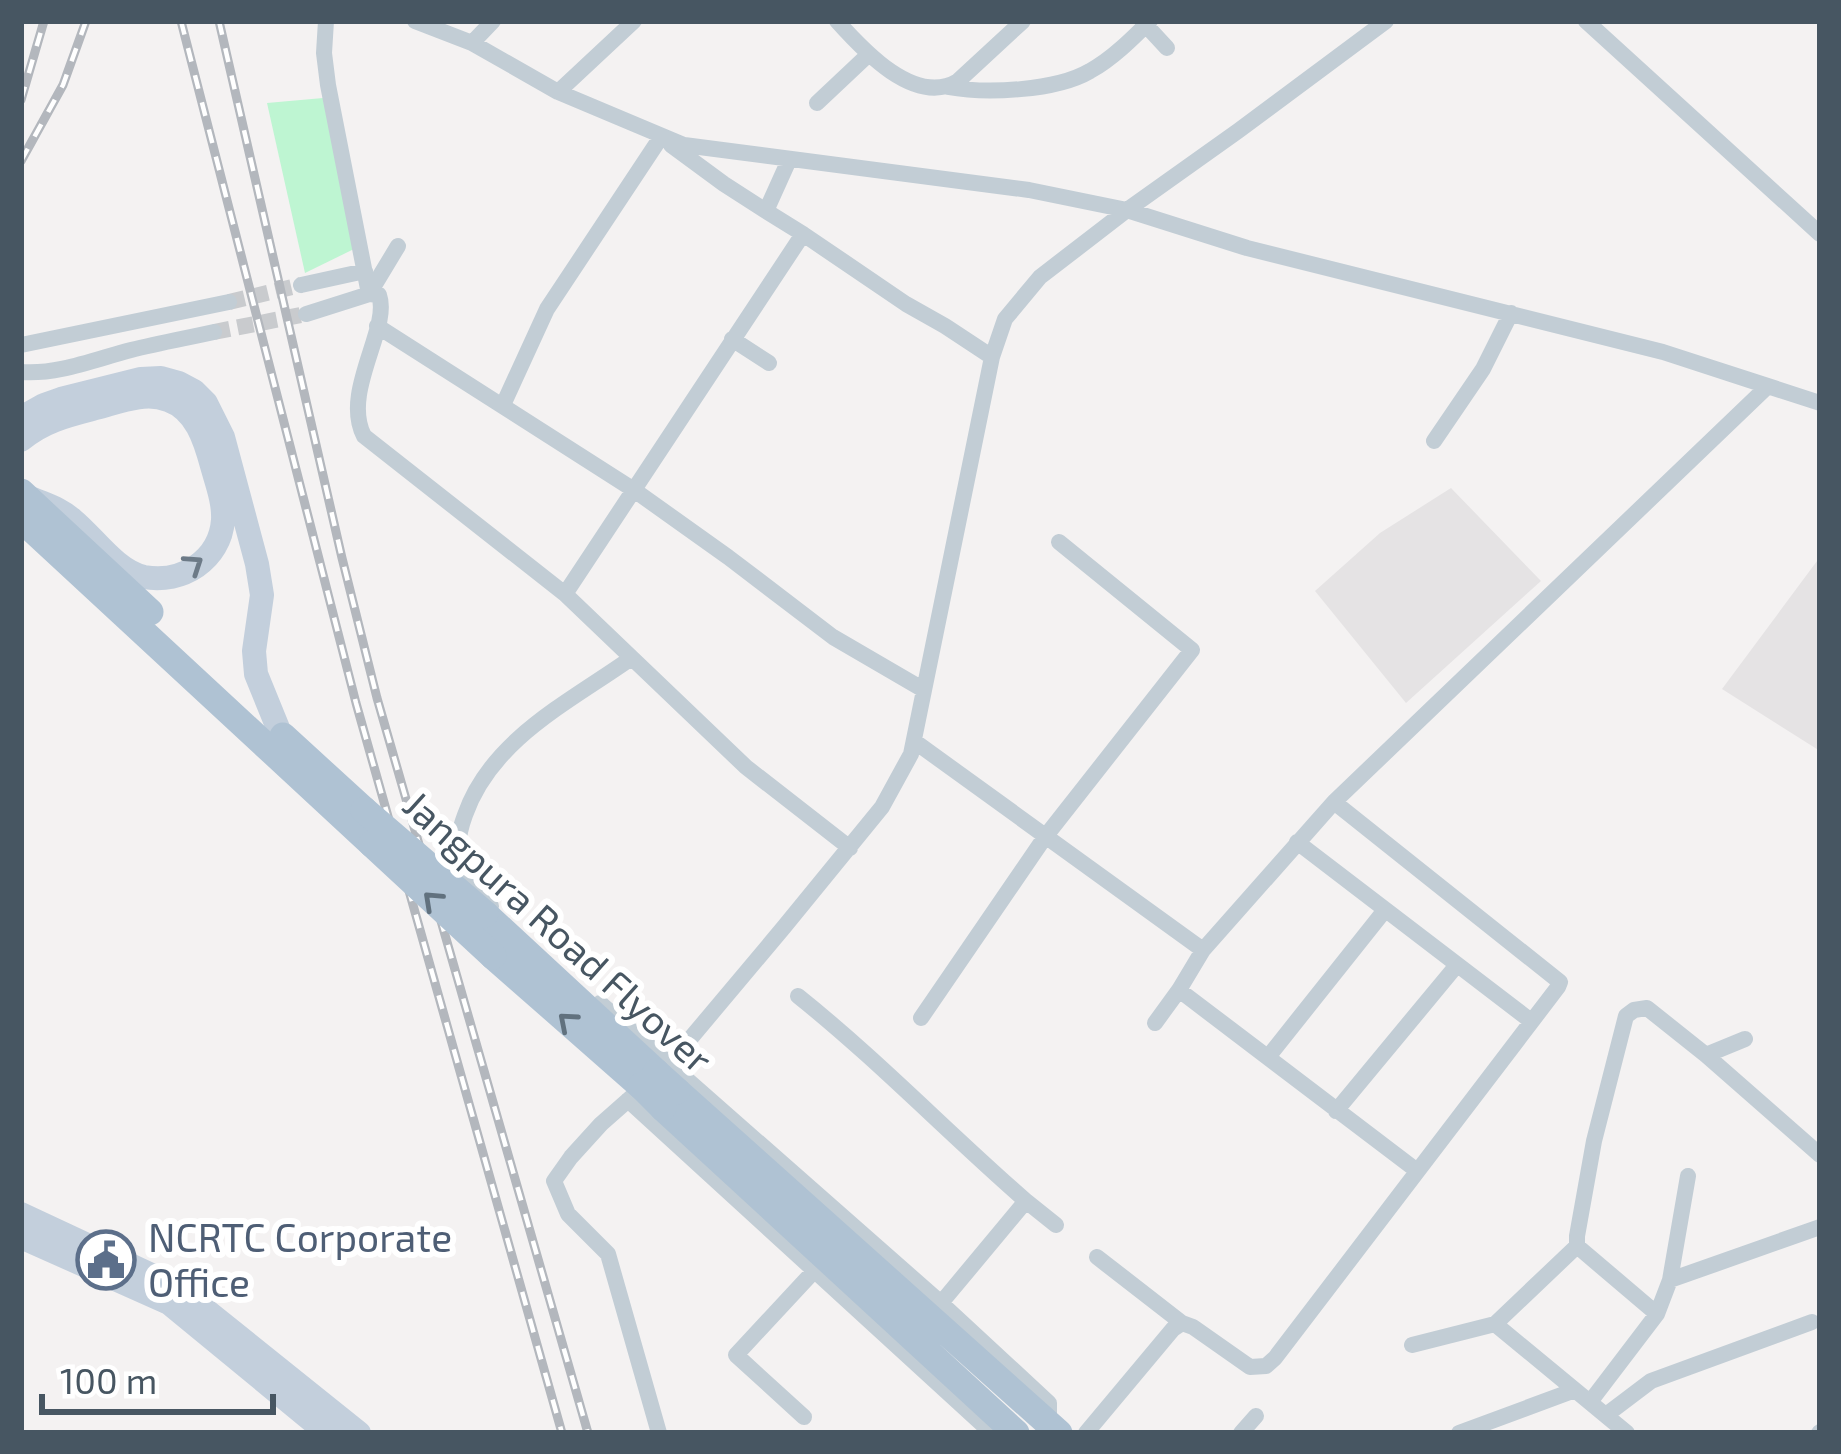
<svg xmlns="http://www.w3.org/2000/svg" width="1841" height="1454" viewBox="0 0 1841 1454" font-family="'Exo 2',sans-serif">
<style>
.education{fill:#e5e3e4}
.green{fill:#bef5d2}
.lines{fill:none;stroke-linecap:round;stroke-linejoin:round}
.minor-tunnel{stroke:#c9cbce;stroke-width:16;stroke-dasharray:16 8;stroke-linecap:butt}
.minor{stroke:#c2cdd5;stroke-width:16}
.secondary{stroke:#c3cfdc;stroke-width:24}
.primary{stroke:#afc2d3;stroke-width:27}
.rail-casing{stroke:#b3b7bd;stroke-width:9}
.rail{stroke:#fff;stroke-width:4.5;stroke-dasharray:14;stroke-linecap:butt}
.primary-bridge{stroke:#afc2d3;stroke-width:27}
.oneway{stroke:#6c7a87}
.oneway2{stroke:#61717e}
.labels{text-anchor:middle;stroke-width:12;stroke-linejoin:round;paint-order:stroke}
.street-label{font-size:39px;fill:#475662;stroke:#fff}
.service-label{font-size:39px;fill:#4e5e75;stroke:#fff;text-anchor:start}
</style>
<rect width="100%" height="100%" fill="#f4f2f2"/>
<path class="education" d="M1451 488 1541 581 1406 703 1315 591 1380 533Z
M1820 557V751L1722 689Z"/>
<path class="green" d="M323 98 354 249 305 273 267 103Z"/>
<g class="lines">
<path class="minor-tunnel" d="M229 302 301 285
M214 332 306 314"/>
<path class="minor" d="M415 21 472 43 558 92 684 145 1029 190 1127 210 1247 248 1663 352 1820 403
M837 21C863 50 915 107 958 81L1023 21
M1142 21 1167 48
M1586 21 1820 234
M472 43 493 21
M948 87C986 94 1056 91 1090 71 1112 59 1133 38 1150 21
M558 92 634 21
M817 103 868 55
M671 145 724 184 766 211
M803 234 906 304 945 326 992 357
M398 246 369 294 379 295C391 328 341 392 364 436L565 594 746 767 850 848
M301 285 365 271
M306 314 369 294 328 85 324 53 326 21
M377 326 634 490 728 557 833 637 924 690
M732 339 769 363
M21 345 229 302
M21 372C58 375 96 359 131 350 159 343 187 338 214 332
M503 405 547 309 661 137
M1434 441 1483 369 1511 313
M565 594 803 234 766 211 789 160
M914 741 1203 950
M1297 842 1531 1021
M491 906C478 890 462 872 459 851 457 838 461 826 465 815 491 740 569 702 630 659
M1179 990 1416 1170
M798 996C878 1060 949 1134 1026 1201L941 1303
M600 1003 941 1303 1049 1403V1424
M921 1018 1045 837 1192 650 1059 542
M1155 1023 1179 990 1203 950 1334 802 1768 386
M1706 1055 1745 1039
M1268 1057 1385 910
M628 1100 992 1433
M1336 1111 1457 965
M1026 1201 1056 1225
M1097 1257 1182 1323
M1670 1280 1820 1227
M1657 1314 1577 1246V1236L1594 1141 1626 1016 1634 1010 1647 1008 1706 1055 1820 1155
M1495 1324 1577 1246
M1412 1345 1495 1324 1627 1433
M1590 1402 1657 1314 1670 1280 1688 1176
M1606 1415 1651 1381 1812 1322
M804 1417 736 1355 814 1271
M659 1433 608 1254 568 1214 554 1181 571 1157 601 1124 669 1064 784 927 882 807 911 754 992 357 1005 319 1040 277 1127 210 1238 131 1386 21
M1086 1433 1173 1329 1182 1323 1193 1327 1250 1367 1266 1366 1275 1358 1558 987 1560 982 1555 978 1334 802
M1241 1433 1256 1416
M1459 1433 1575 1390
M1819 1433 1820 1432"/>
<path class="secondary" d="M21 418 44 405 61 399 141 379 161 378 179 383 194 391 206 403 223 437 257 564 262 595 254 651 256 674 280 733
M21 440C43 421 69 415 96 408 119 402 145 391 168 400 196 410 205 440 212 466 217 484 224 502 223 520 220 560 182 584 144 577 116 571 94 537 73 520 61 509 47 505 33 499
M21 1214 177 1287 359 1433
M21 1237 169 1303 327 1433"/>
<path class="primary" d="M21 492 150 612
M21 519 372 844
M283 736 364 810
M485 914 656 1072
M493 956 641 1086
M677 1091 1059 1433
M663 1108 1016 1433"/>
<g class="rail-casing">
<path id="rail" d="M181 21 356 703 562 1433
M219 21 342 558 377 698 588 1433
M21 100 44 21
M21 161 63 85 86 21"/>
</g>
<use href="#rail" class="rail"/>
<path class="primary-bridge" d="M364 810 485 914
M372 844 493 956
M656 1072 677 1091
M641 1086 663 1108"/>
</g>
<defs><path id="oneway-chevron" d="M-2-3.5L2.5 0L-2 3.5" fill="none" stroke-width="1.6" stroke-linecap="round" stroke-linejoin="round" transform="scale(3)"/></defs>
<use class="oneway" href="#oneway-chevron" transform="translate(194 564) rotate(-34)"/>
<g class="oneway2">
<use href="#oneway-chevron" transform="translate(432 900) rotate(-137)"/>
<use href="#oneway-chevron" transform="translate(567 1021) rotate(-139)"/>
</g>
<defs>
<g id="civic-ring" transform="scale(3)"><circle r="9.5" fill="#fff" stroke="#5c6f8a" stroke-width="1.5"/><path d="M-.6-6.5H3V-4.5H.6V-3L4-1V1h2V6H-6V1h2V-1L-.6-3ZM-1.2 2.5V6h2.4V2.5Z" fill="#5c6f8a"/></g>
</defs>
<g fill-rule="evenodd">
<use href="#civic-ring" x="106" y="1260"/>
</g>
<g class="labels">
<g class="street-label">
<text transform="translate(558 932) rotate(42)" y="14">Jangpura Road Flyover</text>
</g>
<g class="service-label">
<text x="148" y="1252">NCRTC Corporate<tspan x="148" dy="45">Office</tspan></text>
</g>
</g>
<rect width="1841" height="1454" fill="none" stroke="#475662" stroke-width="48"/>
<path d="M42 1394v18h231v-18" fill="none" stroke="#475662" stroke-width="6"/>
<text x="60" y="1394" font-size="36" fill="#475662" stroke="#ffffff" stroke-width="9" paint-order="stroke">100 m</text>
</svg>
